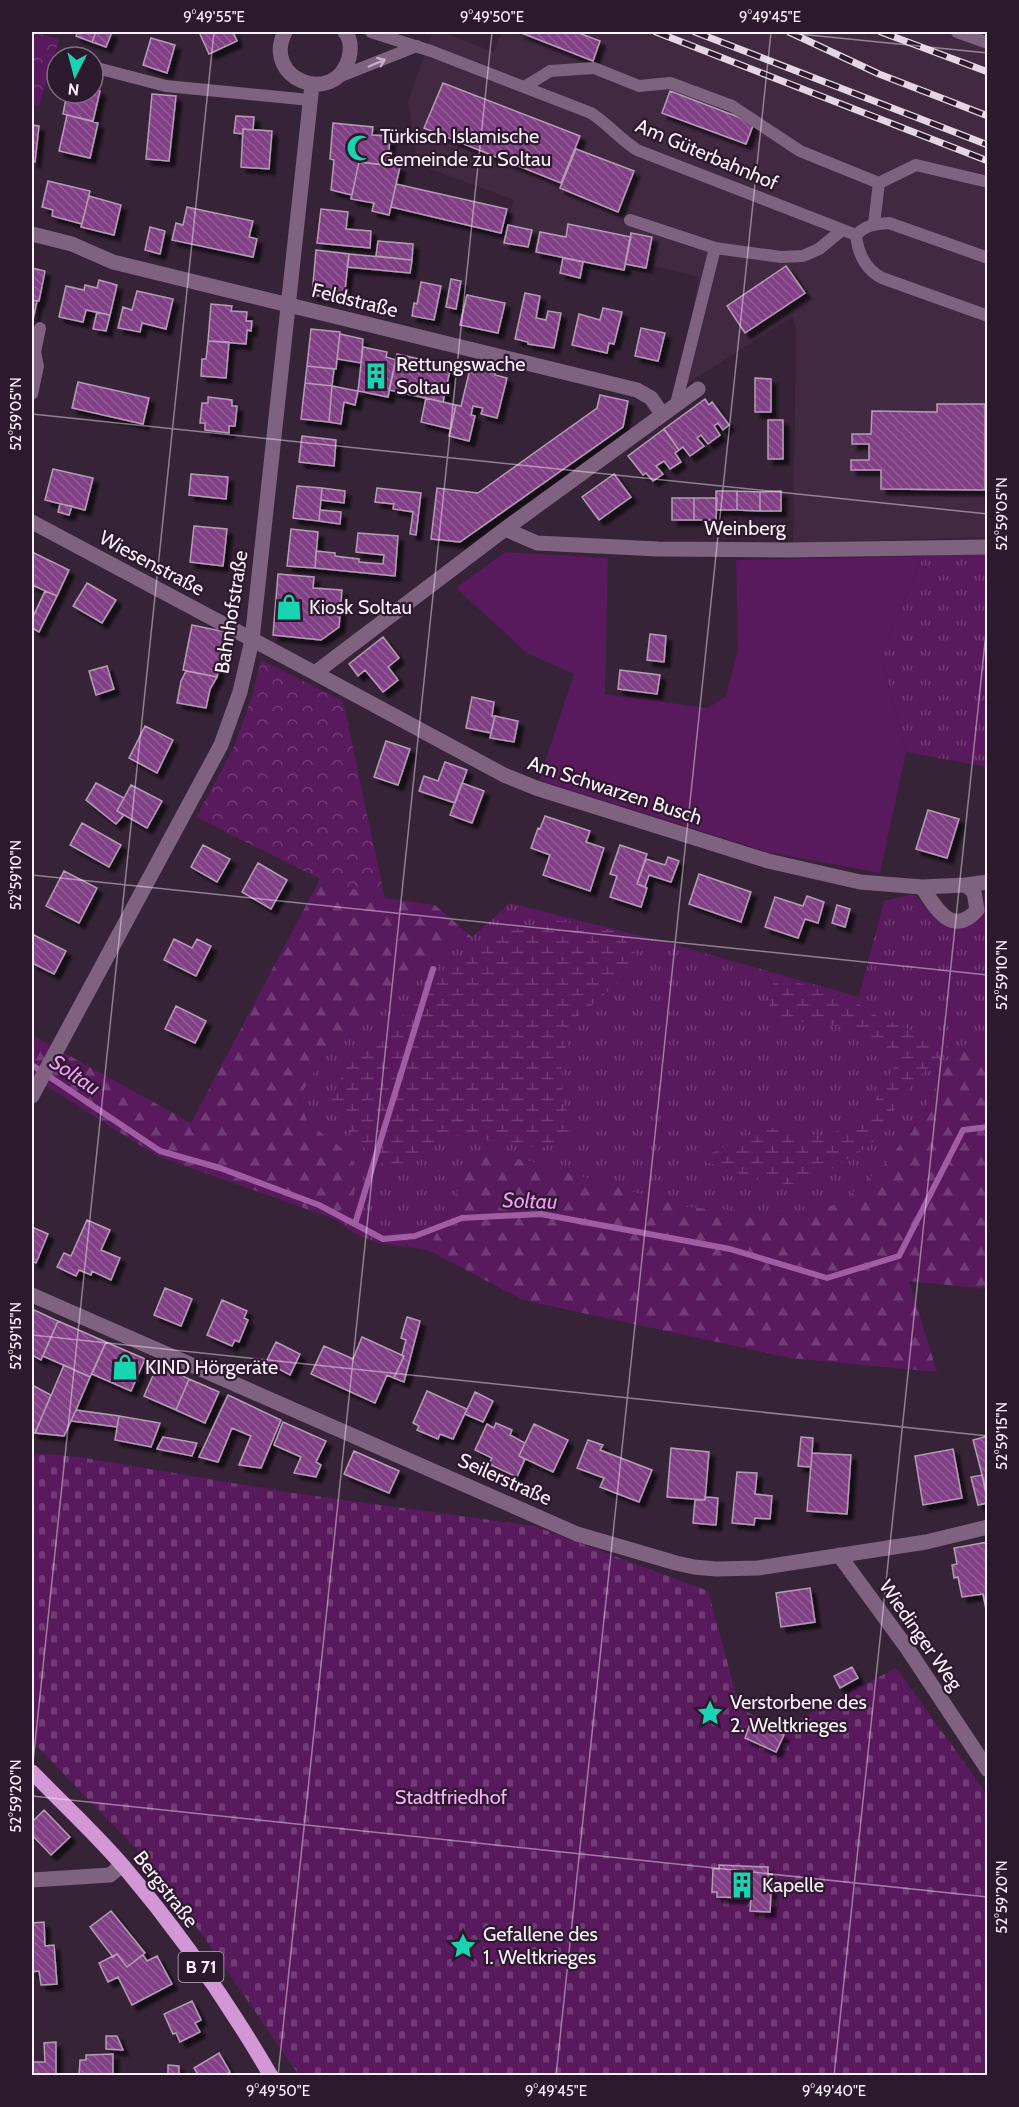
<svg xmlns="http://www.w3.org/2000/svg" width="1019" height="2107" viewBox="0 0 1019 2107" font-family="Cabin,sans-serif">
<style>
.built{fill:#412942}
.grass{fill:url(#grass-tufts)}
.forest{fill:url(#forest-firs)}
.wetland{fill:url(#wetland-marsh)}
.cemetery{fill:url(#cemetery-stones)}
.park{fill:url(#park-crowns)}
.garden{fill:#58195d}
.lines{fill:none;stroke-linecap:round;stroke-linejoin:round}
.stream{stroke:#a05da4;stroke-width:6}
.building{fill:url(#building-back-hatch);stroke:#b49cb4;stroke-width:1.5;filter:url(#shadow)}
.service{stroke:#7f6280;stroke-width:12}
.minor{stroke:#7f6280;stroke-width:15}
.primary{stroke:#d397d6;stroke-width:15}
.rail-casing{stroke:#e4d6e4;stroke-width:7}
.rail{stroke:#2c192d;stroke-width:4.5;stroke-dasharray:14;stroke-linecap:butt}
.oneway{stroke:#c4b0c5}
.ticks{fill:none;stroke:#fdf0fd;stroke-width:1.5;stroke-opacity:0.45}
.labels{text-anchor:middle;stroke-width:4.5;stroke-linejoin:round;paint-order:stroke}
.shield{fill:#2c192d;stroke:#beb0bf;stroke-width:1.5}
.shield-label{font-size:18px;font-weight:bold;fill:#fdf0fd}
.poi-label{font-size:20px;fill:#fdf0fd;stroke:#2c192d;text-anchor:start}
.street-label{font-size:20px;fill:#fdf0fd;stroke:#2c192d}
.park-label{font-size:20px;fill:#f8b0fb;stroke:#2c192d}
.water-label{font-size:21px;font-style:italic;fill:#f49bf9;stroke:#2c192d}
.neatline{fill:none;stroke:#fdf0fd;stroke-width:2}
.ticks-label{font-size:15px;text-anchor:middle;fill:#fdf0fd}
</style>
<defs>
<pattern id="grass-tufts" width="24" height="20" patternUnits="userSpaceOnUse" patternTransform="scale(1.5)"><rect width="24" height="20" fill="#58195d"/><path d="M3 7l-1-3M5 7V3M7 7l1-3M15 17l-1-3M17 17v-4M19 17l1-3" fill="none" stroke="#713b75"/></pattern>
<pattern id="forest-firs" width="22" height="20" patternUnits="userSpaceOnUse" patternTransform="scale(1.5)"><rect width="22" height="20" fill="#58195d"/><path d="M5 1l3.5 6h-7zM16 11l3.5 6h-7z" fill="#713b75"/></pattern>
<pattern id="wetland-marsh" width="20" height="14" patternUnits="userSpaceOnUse" patternTransform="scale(1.5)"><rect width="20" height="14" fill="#58195d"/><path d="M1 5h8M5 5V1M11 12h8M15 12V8" fill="none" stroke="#713b75"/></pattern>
<pattern id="cemetery-stones" width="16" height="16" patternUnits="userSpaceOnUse" patternTransform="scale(1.5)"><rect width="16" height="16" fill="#58195d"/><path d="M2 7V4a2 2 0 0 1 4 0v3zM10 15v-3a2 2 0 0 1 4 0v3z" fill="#713b75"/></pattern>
<pattern id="park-crowns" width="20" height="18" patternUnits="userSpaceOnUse" patternTransform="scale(1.5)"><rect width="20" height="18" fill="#58195d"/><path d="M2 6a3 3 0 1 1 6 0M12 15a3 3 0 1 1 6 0" fill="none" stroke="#713b75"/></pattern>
<pattern id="building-back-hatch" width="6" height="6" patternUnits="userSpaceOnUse" patternTransform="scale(1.5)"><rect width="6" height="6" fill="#814085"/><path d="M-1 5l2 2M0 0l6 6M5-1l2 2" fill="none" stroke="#945c97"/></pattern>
<filter id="shadow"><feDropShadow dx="5.5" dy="5.5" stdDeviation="1.5" flood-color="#0009"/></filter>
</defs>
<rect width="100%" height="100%" fill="#362337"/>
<path class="built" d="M433 32H442L494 52 502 32H964L987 41V537L793 543 796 333 793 316 677 390 699 277 654 266 651 276 501 246 514 200 418 164 408 101Z"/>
<path class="grass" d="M987 553V767L906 752 881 654 923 556Z
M987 877V1047L968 1046 944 1064 926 1111 884 1165 842 1202 802 1215 683 1207 532 1162 478 1151 428 1250 378 1243 354 1233 335 1219 358 1185 351 1155 308 1123 299 1098 326 1051 376 999 449 939 472 937 510 903 665 942 859 997 884 901 913 894 937 917 982 910Z"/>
<path class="forest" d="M320 879 385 898 435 905 472 937 449 939 376 999 326 1051 299 1098 308 1123 351 1155 358 1185 335 1219 157 1156 32 1077V1035L191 1123Z
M968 1046 987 1047V1289L909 1281 937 1372 790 1358 523 1300 428 1250 478 1151 532 1162 683 1207 802 1215 842 1202 884 1165 926 1111 944 1064Z"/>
<path class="wetland" d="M554 920 618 931 636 954 617 984 576 1018 561 1063 563 1101 577 1137 541 1148 449 1135 392 1172 355 1140 331 1099 351 1057 402 1016 438 981 498 933Z
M774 975 852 1000 877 1016 949 1046 912 1084 871 1145 803 1186 760 1181 699 1159 766 1127 824 1136 863 1121 898 1061 853 1028 768 1018Z"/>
<path class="cemetery" d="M32 1453 79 1457 286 1492 534 1526 708 1591 740 1709 782 1728 896 1668 987 1794V2075H299L160 1874 32 1741Z"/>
<path class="park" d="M32 32 59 39 39 107 32 105Z
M261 660 343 701 385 898 320 879 196 817 233 749 252 696Z"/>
<path class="garden" d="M505 552 608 558 605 694 708 708 726 696 738 650 736 560 923 556 881 654 906 752 880 873 767 852 539 780 574 674 527 653 456 588Z"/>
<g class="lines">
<path class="stream" d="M32 1065 160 1151 220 1168 319 1205 383 1239 415 1236 462 1218 541 1214 730 1249 827 1278 899 1256 963 1130 988 1127
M355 1224 433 969"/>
</g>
<path class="building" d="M78 32H96L92 42 76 36Z
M96 32H112L106 47 92 42Z
M199 32H233L237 41 209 54Z
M519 32H576L600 41 593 61Z
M151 38 175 45 167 73 143 65Z
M443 83 580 136 561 183 424 128Z
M93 89 100 91 93 121 63 114 67 93H93Z
M670 91 754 123 746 144 662 113Z
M152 94 176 96 169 161 146 159Z
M67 115 98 123 90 158 59 151Z
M236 116 254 117 253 130 243 129V134L234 133Z
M333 123 373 127 372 135 390 136 388 165 359 162 352 195 331 190 334 160 330 159Z
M32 125 39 126 35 162 32 161Z
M243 129 272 131 269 169 241 167Z
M576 149 634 171 618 212 560 188Z
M359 162 400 167 389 215 372 211 374 203 351 199Z
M48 181 90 191 82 224 52 216 53 210 42 207Z
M396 184 507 209 501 233 391 207Z
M89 196 121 205 114 235 81 227Z
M187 207 253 221 249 237 257 239 253 257 172 240 176 223 183 225Z
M321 209 348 212 346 229 371 231 370 248 317 243Z
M568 224 631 237 624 270 536 252 540 232 566 237Z
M508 225 532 230 528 247 504 243Z
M150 227 165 231 160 254 145 250Z
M631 233 652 237 646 268 625 264Z
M378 241 413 244 412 260 376 256Z
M316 250 349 254 344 299 312 295Z
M349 254 412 260 410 273 347 267Z
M563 258 583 262 580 278 560 273Z
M786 266 805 293 745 333 727 306Z
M32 268 45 271 39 301 32 300Z
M451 279 461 281 456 309 446 307Z
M99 280 117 285 110 315 86 310 83 322 59 317 66 286 84 290 85 285 97 288Z
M421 282 441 286 434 320 412 316 414 303 417 304Z
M137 291 173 299 166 329 142 323 140 332 118 328 123 307 132 310Z
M525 293 540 296 536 318 546 320 548 311 561 313 554 348 528 344V342L515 339Z
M467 295 505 303 498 333 460 325Z
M32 300 37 301 32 324Z
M211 304 232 306 231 311 247 312 246 321H252L251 331 247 330 246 344 208 341Z
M603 308 622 312 614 344 609 343 607 353 572 345 579 314 600 320Z
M97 312 110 315 106 331 93 329Z
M641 328 665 333 658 361 635 356Z
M311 329 340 332 336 369 307 366Z
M340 334 363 339 361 363 337 359Z
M208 341 229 342 226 378 201 376 202 359H206Z
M363 347 387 352 386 357 396 360 388 397 358 391Z
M397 354 451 366 443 402 389 390Z
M307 366 334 369 332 386 305 383Z
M470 369 495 373V375L507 378 497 418 481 414 483 408 473 406 471 415 475 416 469 441 449 436 456 405 461 406Z
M755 378 771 379V412H755Z
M78 382 149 398 143 424 72 408Z
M305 383 332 386 329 422 301 419Z
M332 386 358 391 355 405 344 402 341 424 329 422Z
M600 395 628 401 623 427 460 542 431 539 437 488 478 493 597 408Z
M208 397 232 400V406H237L235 426H229V433L205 430V423H200L202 403H208Z
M426 398 456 405 451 429 421 422Z
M705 399 709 405 712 402 729 425 723 430 718 423 714 426 720 435 708 444 701 435 697 438 704 446 690 456 683 447 679 450 664 429Z
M937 404H985V490L881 489V470H851V460H869V444H852V434H871L872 411 937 412Z
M768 420H783V459H768Z
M664 429 679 450 675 453 681 462 670 469 664 461 656 466 663 474 653 481 646 473 643 475 628 456Z
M302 436 336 440 334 466 299 462Z
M53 469 93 478 85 510 45 500Z
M191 474 228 477 226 499 189 495Z
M614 474 631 497 599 520 582 497Z
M297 486 322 488 319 521 293 518Z
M322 488 345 491 344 503 321 500Z
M377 488 421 493 416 535 410 534 413 512 393 509 394 504 375 502Z
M716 491H737V510H716Z
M737 491 760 492V511L737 510Z
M781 491V511H760V492Z
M672 498H694V520H672Z
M694 498H717L716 520H694Z
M60 504 72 506 69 515 58 512Z
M320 510 341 512 340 524 319 521Z
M194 526 227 529 223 566 190 562Z
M291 529 318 532 315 568 287 566Z
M358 533 398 536 395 576 315 568 316 551 335 553V556L359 559V562L383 564 384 555 356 552Z
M32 552 69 570 57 596 32 585Z
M278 574 314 577 313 588 342 590 339 627 321 640 273 635Z
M87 583 116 600 102 623 73 606Z
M45 591 57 596 39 632 32 628V619Z
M192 625 226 632 217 677 183 670Z
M650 634 666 636 664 662 647 660Z
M383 637 399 658 388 667 398 680 383 692 365 670 358 676 349 664Z
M107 666 114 689 96 695 89 671Z
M620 670 660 675 657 694 618 689Z
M186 671 217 677 210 689 206 708 177 703 181 681Z
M472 697 494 702 492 716H495L491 733 466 728Z
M495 716 518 721 514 742 490 738Z
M145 726 173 740 157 773 129 758Z
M386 741 410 749 398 785 374 777Z
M445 762 467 770 455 803 419 791 424 776 438 781Z
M96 783 124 798 117 811 124 815 116 824 86 800Z
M462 783 484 791 472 823 450 815Z
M131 785 162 801 147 828 117 811Z
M928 810 959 819 947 858 916 849Z
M545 816 590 831 586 842 604 848 590 891 543 875 550 855 531 848 538 828 540 829Z
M82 823 121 845 109 867 70 845Z
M203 845 230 859 217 882 191 867Z
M620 845 647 854 637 884 647 888 641 907 610 897 617 876 610 874Z
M668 857 679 861 671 882 649 875 645 887 637 884 646 859 665 865Z
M258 863 287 880 271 909 242 892Z
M64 871 97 888 79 923 46 906Z
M699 874 751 892 741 922 689 904Z
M807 896 824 902 818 923 805 919 798 938 765 927 775 897 803 906Z
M837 905 850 909 845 927 832 923Z
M32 934 66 951 54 974 32 963Z
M174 939 192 948 197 939 211 946 196 976 164 960Z
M176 1006 206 1021 195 1043 165 1029Z
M87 1220 110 1230 101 1250 120 1258 111 1280 92 1271 91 1275 79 1270 76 1276 57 1267 64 1253 71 1256Z
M32 1227 48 1234 36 1263 32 1261Z
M165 1288 192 1299 181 1326 154 1315Z
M222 1300 247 1311 244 1318 248 1320 239 1342 235 1340 232 1346 207 1335Z
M32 1309 58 1321 41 1360 32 1355Z
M407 1317 420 1321 404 1382 394 1378 404 1356 402 1355 406 1340 401 1338Z
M58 1321 106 1342 90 1377 43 1356Z
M362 1337 404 1356 394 1378 387 1375 375 1403 311 1374 324 1346 353 1359Z
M106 1342 145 1359 131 1391 92 1374Z
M276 1342 300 1354 290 1375 266 1362Z
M158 1364 189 1379 176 1410 144 1396Z
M64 1365 90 1377 76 1410 64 1436 35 1433Z
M189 1379 219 1392 205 1423 176 1410Z
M32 1385 51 1395 35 1433 32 1432Z
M427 1391 467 1409 453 1439 440 1434 438 1439 417 1430 419 1426 413 1423Z
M475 1392 493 1401 483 1422 465 1414Z
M228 1395 281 1420 261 1468 239 1465 251 1436 232 1428 218 1462 199 1457Z
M76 1410 119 1416 117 1427 71 1421Z
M119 1416 160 1423 151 1447 115 1440Z
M283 1422 326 1441 316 1462 321 1465 316 1477 294 1473 301 1457 274 1445Z
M496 1423 512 1430 510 1435 525 1443 519 1456 525 1459 517 1477 489 1464 492 1458 475 1450 487 1424 494 1428Z
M534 1424 568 1440 553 1472 519 1456Z
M988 1436V1485L985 1486 973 1440Z
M163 1437 197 1443 192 1456 157 1449Z
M801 1437 813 1438 811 1467 798 1466Z
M588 1440 603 1445 600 1450 652 1470 639 1502 600 1487 604 1478 577 1468Z
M671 1448 709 1452 705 1500 667 1497Z
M953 1449 962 1498 923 1505 915 1456Z
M354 1451 399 1471 389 1493 344 1474Z
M812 1453 851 1455 847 1514 807 1511Z
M737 1472 757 1473 755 1494 772 1496 770 1519 755 1518 754 1525 732 1523Z
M982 1475 988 1503 978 1505 971 1477Z
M705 1497 718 1498 716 1525 693 1523 695 1500H705Z
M988 1542V1620L983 1594 962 1597 958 1577 954 1578 952 1565 957 1564 954 1548Z
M810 1588 815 1622 781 1627 776 1593Z
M852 1667 858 1678 840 1688 834 1676Z
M751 1721 784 1735 776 1752 745 1738Z
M44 1810 70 1837 51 1855 32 1835V1822Z
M719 1865 768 1867V1874H772L770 1912 750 1911 751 1898 717 1897V1892H712L713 1869H719Z
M111 1911 145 1953 127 1967 117 1954 113 1957 90 1927Z
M44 1922 45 1946 54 1945 57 1984 41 1985 39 1971 32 1972V1923Z
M117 1954 127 1967 143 1955 147 1961 157 1956 172 1984 132 2005 118 1977 108 1982 99 1963Z
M192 2001 201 2020 195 2023 200 2032 180 2042 176 2033 173 2034 164 2014Z
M106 2036H117L123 2050 106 2049Z
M56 2042V2076H32V2062H45L44 2043Z
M219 2053 230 2072 224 2076H199L194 2068Z
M113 2054V2076H79L80 2060H86V2055Z
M168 2065 179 2066V2076H168Z"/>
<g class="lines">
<path class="service" d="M371 32 431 51 591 113C608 124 620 139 637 150L856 235
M957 32 988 43
M93 67 166 86 310 100
M336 78 417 46
M526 86 550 71 594 68 639 86 670 83 732 106 800 151 879 183 916 165 988 182
M630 220 715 248 781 257 803 256 819 249 842 230
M874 224 879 183
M988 258 889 223C875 224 866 225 856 235 858 254 865 269 882 278L988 316
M32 394 38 366 35 352 40 328
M676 404 715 248"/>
<path class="minor" d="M285 32C261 79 335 108 349 58 351 49 351 39 345 32
M32 234 72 244 113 262 637 390 651 398 662 414
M32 522 315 673 505 529 698 389
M505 529 537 543 658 549 789 550 988 547
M315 673 504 775 536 788 768 861 860 882 922 887C935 907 952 938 977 910L974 892 966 885 922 887
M966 885 988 882
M32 1096 221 745 240 692 252 640 312 85
M32 1295 577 1534 676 1563 694 1567 716 1569 758 1568 926 1542 988 1527
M839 1555 907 1648 988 1770
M32 1880 110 1875 122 1865"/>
<path class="primary" d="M32 1772C62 1803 95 1833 124 1867 179 1932 228 2002 271 2076"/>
<g class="rail-casing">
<path id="rail" d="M656 32 988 161
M695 32 988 145
M789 32 879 74 988 116
M881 32 988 72"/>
</g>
<use href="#rail" class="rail"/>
</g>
<defs><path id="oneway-shaft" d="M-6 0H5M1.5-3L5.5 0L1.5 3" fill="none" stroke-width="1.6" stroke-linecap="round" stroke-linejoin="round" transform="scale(1.5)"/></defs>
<use class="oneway" href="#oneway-shaft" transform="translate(377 63) rotate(-23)"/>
<path class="ticks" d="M779 32 988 53M32 414 988 514M32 875 988 975M32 1335 988 1436M32 1772 214 32M32 1796 988 1897M278 2076 492 32M556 2076 771 32M834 2076 988 614"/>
<defs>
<g id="mosque-bare" transform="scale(2.07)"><path d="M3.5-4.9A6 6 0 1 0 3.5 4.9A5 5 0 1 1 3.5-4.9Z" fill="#17d5b2" stroke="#2c192d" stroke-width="2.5" paint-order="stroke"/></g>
<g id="building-bare" transform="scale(2.07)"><path d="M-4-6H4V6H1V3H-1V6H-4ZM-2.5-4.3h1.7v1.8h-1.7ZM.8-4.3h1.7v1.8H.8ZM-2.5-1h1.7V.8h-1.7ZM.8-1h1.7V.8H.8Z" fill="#17d5b2" stroke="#2c192d" stroke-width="2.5" paint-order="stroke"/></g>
<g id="shop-bare" transform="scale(2.07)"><path d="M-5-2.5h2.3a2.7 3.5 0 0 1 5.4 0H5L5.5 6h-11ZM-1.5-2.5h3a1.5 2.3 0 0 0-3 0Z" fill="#17d5b2" stroke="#2c192d" stroke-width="2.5" paint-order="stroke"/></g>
<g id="sight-bare" transform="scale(2.07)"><path d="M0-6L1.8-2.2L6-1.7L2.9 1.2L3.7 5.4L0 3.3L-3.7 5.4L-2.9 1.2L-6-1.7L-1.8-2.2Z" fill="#17d5b2" stroke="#2c192d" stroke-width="2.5" paint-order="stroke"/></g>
</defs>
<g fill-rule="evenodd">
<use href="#mosque-bare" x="360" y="148"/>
<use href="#building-bare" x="376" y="376"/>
<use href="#shop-bare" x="289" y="607"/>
<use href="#shop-bare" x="125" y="1367"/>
<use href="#sight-bare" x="710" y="1713"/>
<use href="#building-bare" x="742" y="1885"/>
<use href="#sight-bare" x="463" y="1946"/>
</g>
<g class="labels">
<rect class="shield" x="178.5" y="1952" width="45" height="30" rx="4.5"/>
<g class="shield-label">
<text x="201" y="1973">B 71</text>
</g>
<g class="poi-label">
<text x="380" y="143">Türkisch Islamische<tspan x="380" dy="23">Gemeinde zu Soltau</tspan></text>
<text x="396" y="371">Rettungswache<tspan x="396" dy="23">Soltau</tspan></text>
<text x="309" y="614">Kiosk Soltau</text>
<text x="145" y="1374">KIND Hörgeräte</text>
<text x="730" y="1709">Verstorbene des<tspan x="730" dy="23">2. Weltkrieges</tspan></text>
<text x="762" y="1892">Kapelle</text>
<text x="483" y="1941">Gefallene des<tspan x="483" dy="23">1. Weltkrieges</tspan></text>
</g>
<g class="street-label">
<text transform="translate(707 154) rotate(23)" y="7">Am Güterbahnhof</text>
<text transform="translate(355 300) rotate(14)" y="7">Feldstraße</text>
<text x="745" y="535">Weinberg</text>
<text transform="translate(152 563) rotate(28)" y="7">Wiesenstraße</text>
<text transform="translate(231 612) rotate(-81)" y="7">Bahnhofstraße</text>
<text transform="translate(615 790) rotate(18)" y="7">Am Schwarzen Busch</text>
<text transform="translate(505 1479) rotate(24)" y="7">Seilerstraße</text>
<text transform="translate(921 1635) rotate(55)" y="7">Wiedinger Weg</text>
<text transform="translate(166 1889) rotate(52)" y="7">Bergstraße</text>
</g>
<g class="park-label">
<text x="451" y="1804">Stadtfriedhof</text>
</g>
<g class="water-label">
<text transform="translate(75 1075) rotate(34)" y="7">Soltau</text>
<text transform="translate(530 1201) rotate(2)" y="7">Soltau</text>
</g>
</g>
<rect width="1019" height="2107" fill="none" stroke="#2c192d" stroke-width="66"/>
<g transform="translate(75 75) rotate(186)"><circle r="28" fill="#2c192d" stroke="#806f80" stroke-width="1.5"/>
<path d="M0-4.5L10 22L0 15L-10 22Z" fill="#17d5b2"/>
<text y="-9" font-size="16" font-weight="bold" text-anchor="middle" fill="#fdf0fd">N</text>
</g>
<rect x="33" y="33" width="953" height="2041" class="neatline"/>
<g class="ticks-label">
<text x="214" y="22">9°49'55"E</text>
<text x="492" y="22">9°49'50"E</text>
<text x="770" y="22">9°49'45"E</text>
<text transform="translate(16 414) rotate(-90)" y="5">52°59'05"N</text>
<text transform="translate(1002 514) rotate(-90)" y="5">52°59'05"N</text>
<text transform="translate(16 875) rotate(-90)" y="5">52°59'10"N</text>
<text transform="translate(1002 975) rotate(-90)" y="5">52°59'10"N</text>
<text transform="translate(16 1336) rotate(-90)" y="5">52°59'15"N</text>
<text transform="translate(1002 1436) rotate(-90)" y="5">52°59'15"N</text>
<text transform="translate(16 1796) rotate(-90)" y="5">52°59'20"N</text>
<text transform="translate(1002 1897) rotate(-90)" y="5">52°59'20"N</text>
<text x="278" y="2096">9°49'50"E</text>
<text x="556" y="2096">9°49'45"E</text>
<text x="834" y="2096">9°49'40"E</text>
</g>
</svg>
